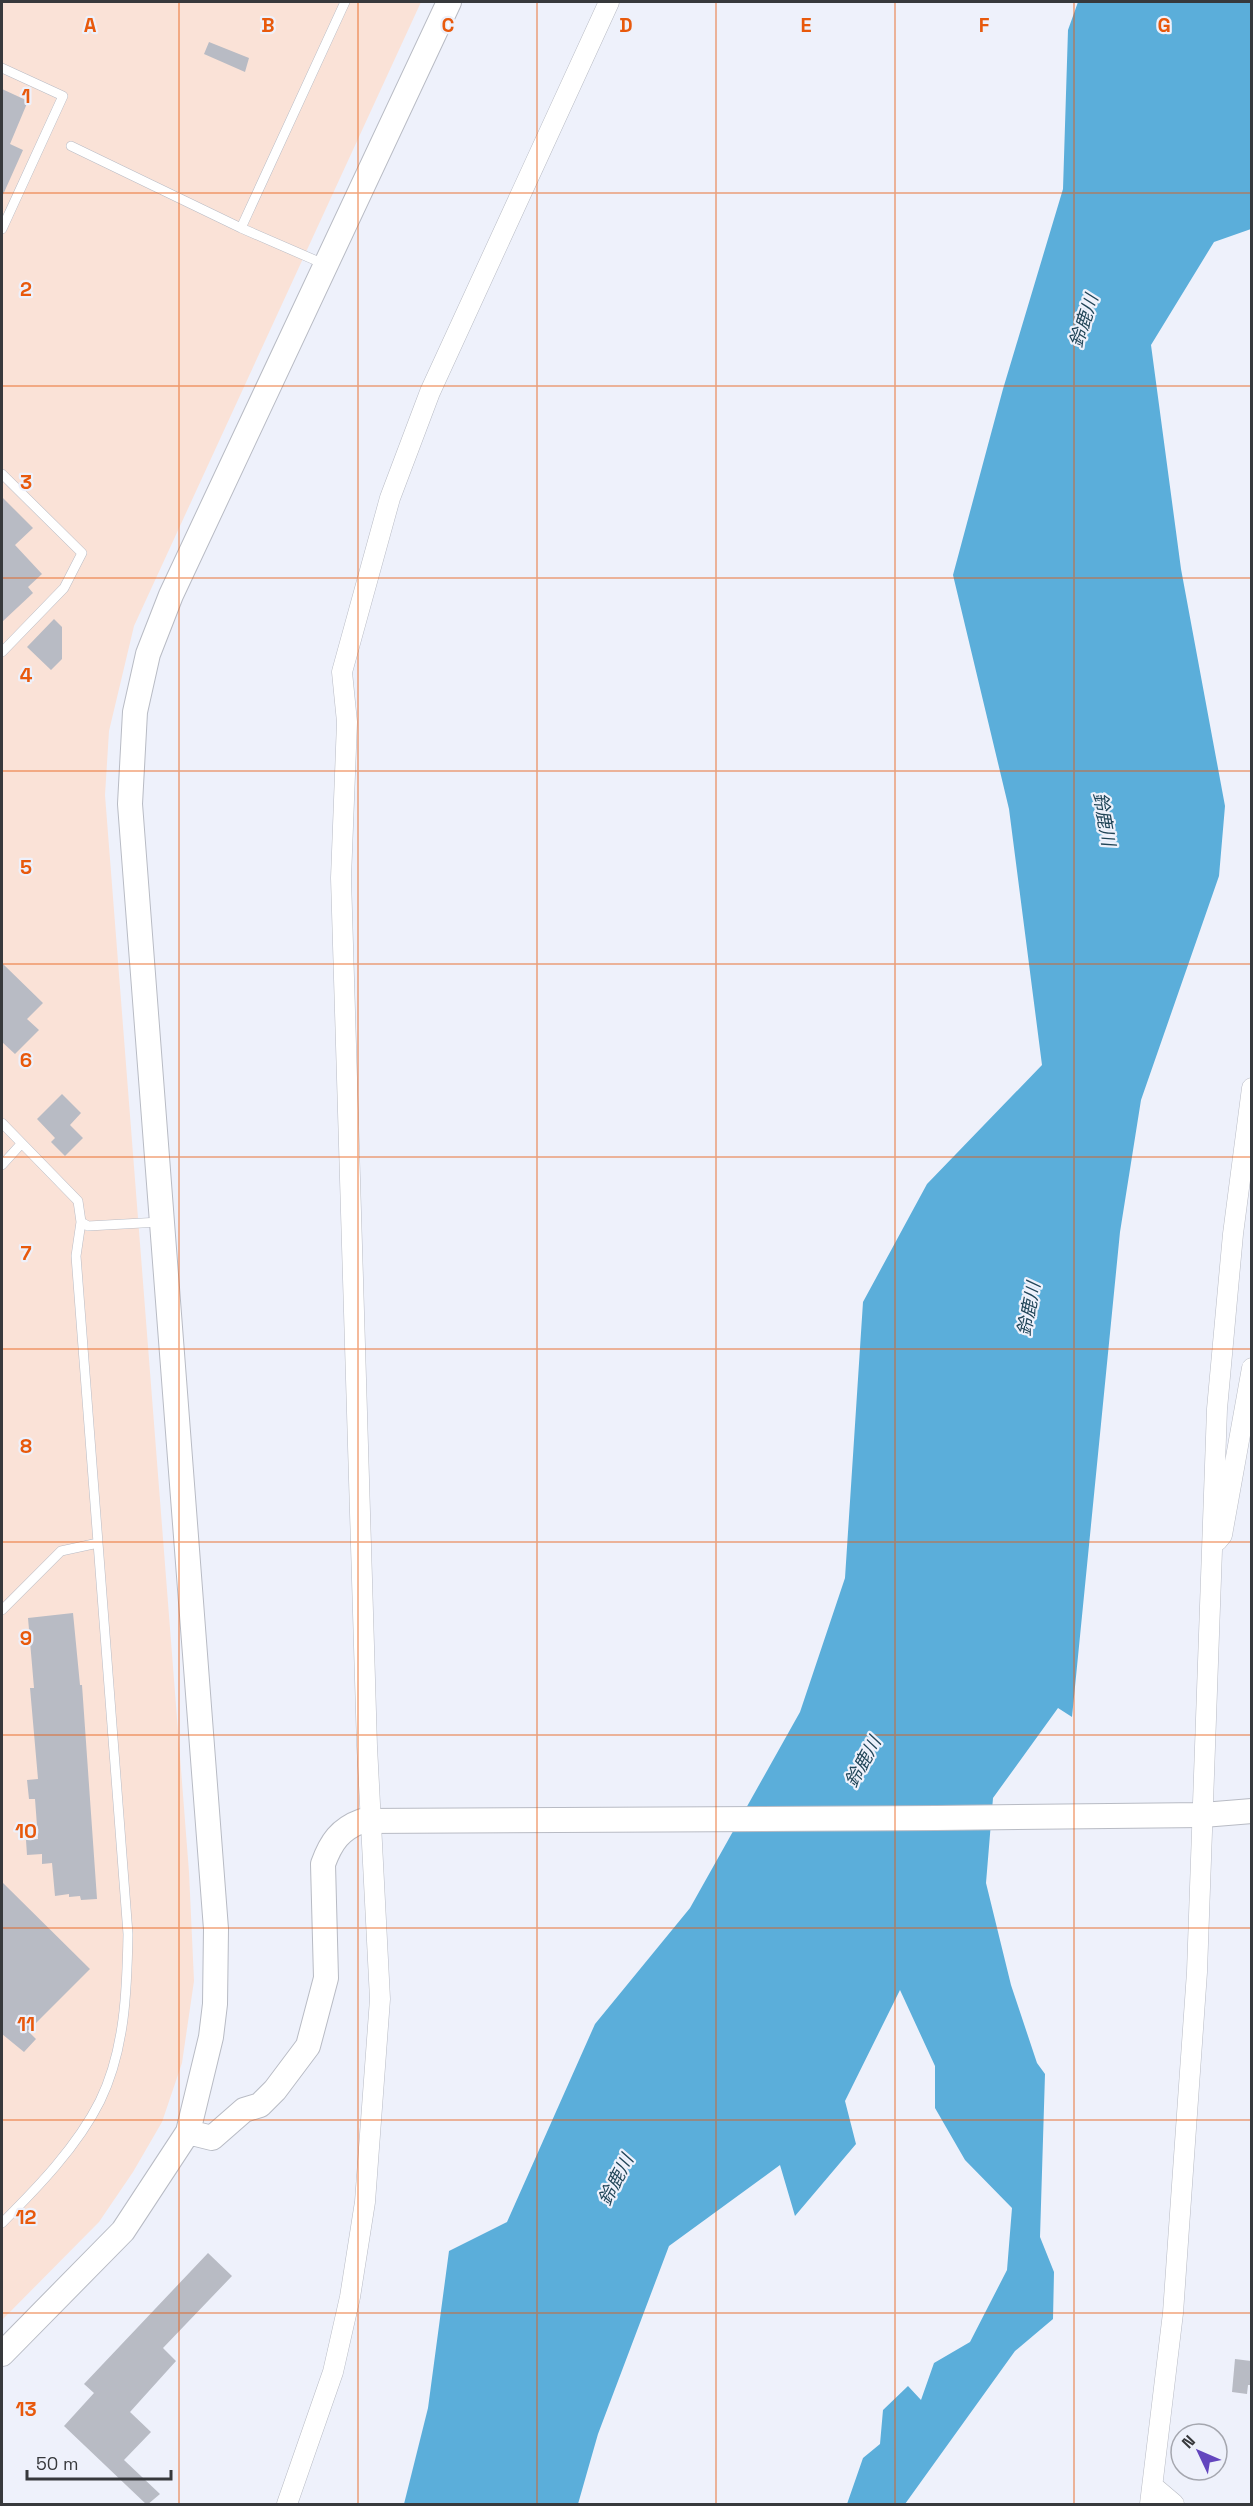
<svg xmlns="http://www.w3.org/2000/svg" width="1253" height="2506" viewBox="0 0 1253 2506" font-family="'Space Grotesk','Noto Sans JP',sans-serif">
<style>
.industrial{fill:#fae2d7}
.water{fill:#5baeda}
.building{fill:#b8bbc4}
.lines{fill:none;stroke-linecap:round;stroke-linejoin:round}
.service-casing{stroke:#b8bbc4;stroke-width:10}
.minor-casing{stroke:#b8bbc4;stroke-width:21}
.tertiary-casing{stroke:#b8bbc4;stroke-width:26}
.service{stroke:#fff;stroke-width:9}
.minor{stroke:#fff;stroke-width:20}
.tertiary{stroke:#fff;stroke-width:24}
.grid{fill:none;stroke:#e8590c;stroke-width:1.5;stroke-opacity:0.55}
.labels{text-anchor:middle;stroke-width:4.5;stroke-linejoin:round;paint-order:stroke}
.water-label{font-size:18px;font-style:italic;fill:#214558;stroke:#eef1fb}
.grid-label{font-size:20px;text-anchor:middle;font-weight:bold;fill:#e8590c;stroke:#eef1fb;stroke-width:4.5;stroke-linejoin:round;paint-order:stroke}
</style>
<rect width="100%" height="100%" fill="#eef1fb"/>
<path class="industrial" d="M2 2H421L134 626 109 731 105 795 189 1872 194 1981 182 2063 162 2122 133 2172 99 2222 2 2320Z"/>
<path class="water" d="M1078 2H1251V229L1214 242 1151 345 1181 569 1225 806 1219 876 1141 1100 1120 1232 1072 1717 1058 1708 993 1798 986 1883 1011 1985 1037 2063 1045 2074 1040 2237 1054 2272 1053 2319 1015 2351 905 2504H847L863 2458 880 2444 883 2410 908 2386 921 2400 934 2363 970 2342 1007 2270 1012 2208 965 2160 935 2108V2066L900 1990 845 2101 856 2144 795 2216 780 2165 669 2246 598 2434 578 2504H404L428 2408 449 2251 507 2222 595 2024 690 1908 800 1712 845 1578 863 1302 927 1184 1042 1065 1009 809 953 575 1003 389 1063 189 1068 30Z"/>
<path class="building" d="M209 42 249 58 245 72 204 54Z
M2 89 28 101 10 144 23 150 2 197Z
M2 497 33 528 15 545 42 574 28 587 33 593 2 622Z
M54 619 62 627V659L51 670 27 647Z
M2 963 43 1003 27 1019 39 1030 15 1054 2 1042Z
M62 1094 81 1113 70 1125 83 1138 65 1156 51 1142 55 1138 37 1119Z
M73 1613 80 1685H82L97 1899 81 1900 80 1896 69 1897V1894L55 1896 52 1863 42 1864V1854L27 1855 26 1840 38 1839 35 1799H29L27 1780 38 1779 30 1688H34L28 1618Z
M2 1882 90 1969 28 2031 36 2039 24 2052 2 2034Z
M208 2253 232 2276 163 2348 176 2361 130 2412 151 2432 124 2460 160 2494 147 2505 64 2426 94 2393 84 2384Z
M1235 2359 1251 2361V2385H1248L1247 2394 1232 2392Z"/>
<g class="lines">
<g class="service-casing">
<path id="service" d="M2 68 63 96 2 229
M71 146 241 228 345 2
M241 228 324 264
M2 474 82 553 64 588 2 652
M2 1123 78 1201 81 1222 76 1256 128 1934C127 1990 125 2050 100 2101 77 2147 37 2188 2 2223
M2 1165 21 1144
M81 1222 88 1226 160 1222
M2 1610 61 1551 98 1543"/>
</g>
<g class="minor-casing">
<path id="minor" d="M1217 1541 1222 1535 1252 1368
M1154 2487 1174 2504
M287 2504 333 2372 350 2297 365 2202 380 1999 367 1746 341 878 347 722 342 672 390 498 430 392 609 2
M1150 2504 1173 2313 1197 1972 1217 1409 1233 1234 1252 1088"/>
</g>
<g class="tertiary-casing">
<path id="tertiary" d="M188 2132 212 2138 244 2110 260 2105 275 2090 308 2046 326 1978 323 1864C331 1842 340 1829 362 1821L937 1818 1203 1815 1252 1811
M2 2354 123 2231 188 2132 211 2037 215 2004 216 1929 130 804 135 712 148 654 171 595 449 2"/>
</g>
<use href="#service" class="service"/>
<use href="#minor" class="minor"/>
<use href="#tertiary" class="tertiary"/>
</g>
<path class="grid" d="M179 2V2504M358 2V2504M537 2V2504M716 2V2504M895 2V2504M1074 2V2504M2 193H1252M2 386H1252M2 578H1252M2 771H1252M2 964H1252M2 1157H1252M2 1349H1252M2 1542H1252M2 1735H1252M2 1928H1252M2 2120H1252M2 2313H1252"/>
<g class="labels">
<g class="water-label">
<text transform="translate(1084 321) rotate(-72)" y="6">鈴鹿川</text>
<text transform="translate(1104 819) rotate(80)" y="6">鈴鹿川</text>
<text transform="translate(1029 1309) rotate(-79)" y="6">鈴鹿川</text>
<text transform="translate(863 1762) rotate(-61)" y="6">鈴鹿川</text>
<text transform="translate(616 2180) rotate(-63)" y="6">鈴鹿川</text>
</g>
</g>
<g class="grid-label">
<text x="90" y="32">A</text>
<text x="268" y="32">B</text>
<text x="448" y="32">C</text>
<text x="626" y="32">D</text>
<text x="806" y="32">E</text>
<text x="984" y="32">F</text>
<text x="1164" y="32">G</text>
<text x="26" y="103">1</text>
<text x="26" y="296">2</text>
<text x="26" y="489">3</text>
<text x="26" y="682">4</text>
<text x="26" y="874">5</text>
<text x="26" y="1067">6</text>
<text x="26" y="1260">7</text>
<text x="26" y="1453">8</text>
<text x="26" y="1645">9</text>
<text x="26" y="1838">10</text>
<text x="26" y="2031">11</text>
<text x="26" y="2224">12</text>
<text x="26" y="2416">13</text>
</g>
<rect width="1253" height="2506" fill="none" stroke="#37393c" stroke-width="6"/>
<g transform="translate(1199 2452) rotate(314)"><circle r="28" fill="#eef1fb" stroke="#a5a7af" stroke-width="1.5"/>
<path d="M0-4.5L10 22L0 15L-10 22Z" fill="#6346be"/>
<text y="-9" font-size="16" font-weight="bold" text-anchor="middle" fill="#37393c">N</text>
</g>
<path d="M27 2470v9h144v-9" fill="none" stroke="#37393c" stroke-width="3"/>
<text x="36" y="2470" font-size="18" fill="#37393c" stroke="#eef1fb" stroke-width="4.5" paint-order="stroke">50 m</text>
</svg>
